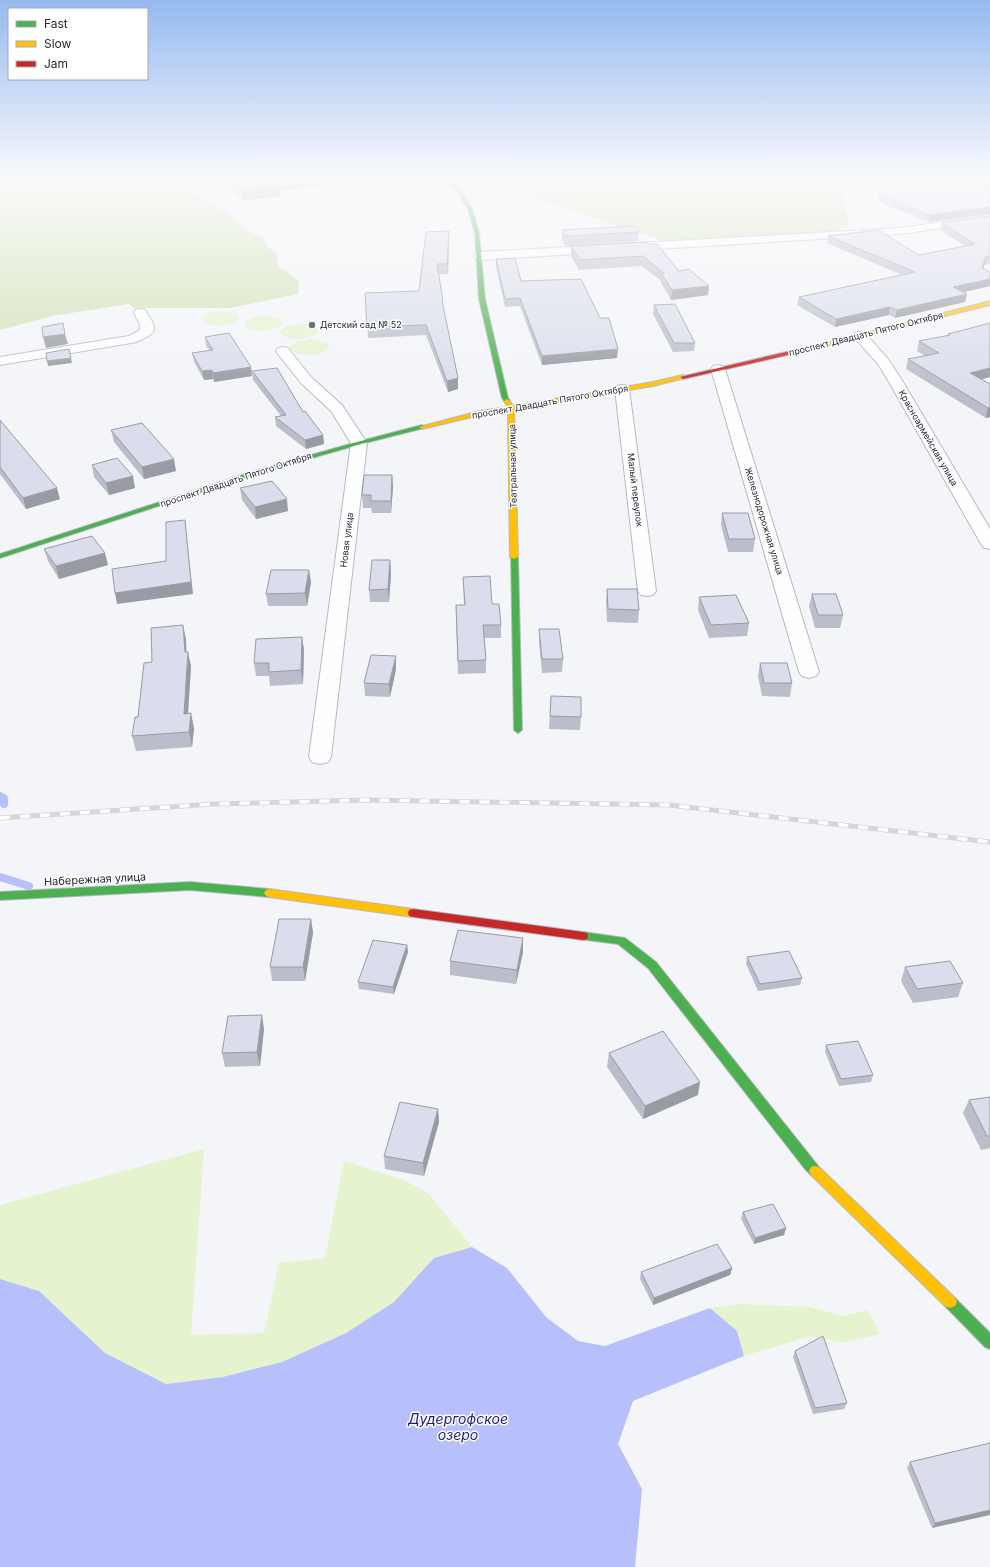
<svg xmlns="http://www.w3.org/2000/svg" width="990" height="1567" viewBox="0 0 990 1567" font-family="Inter,sans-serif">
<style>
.green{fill:#e5f3cf}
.forest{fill:#d1e2b4}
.water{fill:#b8c0fb}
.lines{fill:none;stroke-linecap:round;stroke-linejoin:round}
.stream{stroke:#b8c0fb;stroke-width:8}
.street-casing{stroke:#b8b9c0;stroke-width:2}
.fast-casing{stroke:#b8b9c0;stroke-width:2}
.slow-casing{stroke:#b8b9c0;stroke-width:2}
.jam-casing{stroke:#b8b9c0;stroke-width:2}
.street{fill:#fdfefe;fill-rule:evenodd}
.fast{fill:#4caf50;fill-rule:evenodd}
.slow{fill:#ffc107;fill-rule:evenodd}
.jam{fill:#c62828;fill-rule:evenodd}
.rail-casing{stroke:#d5d6d8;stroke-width:5}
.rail{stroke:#fff;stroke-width:3.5;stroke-dasharray:10;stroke-linecap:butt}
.wall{fill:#bbbeca}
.shaded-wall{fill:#999ba4}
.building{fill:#daddeb;stroke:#999ba4}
.poi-dot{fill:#6e7078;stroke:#fff;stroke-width:1.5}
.labels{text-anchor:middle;stroke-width:3;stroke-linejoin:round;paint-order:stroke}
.far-poi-label{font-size:9px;fill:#262832;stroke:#fff;text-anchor:start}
.far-street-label{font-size:9px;fill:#262832;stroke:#fff}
.street-label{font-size:11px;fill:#262832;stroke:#fff}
.near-water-label{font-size:14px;font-style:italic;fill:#221975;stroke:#fff}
</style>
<rect width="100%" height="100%" fill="#f4f5f9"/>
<path class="green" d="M224 311 238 314 239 319C230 327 212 328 202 321L203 316 211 312Z
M266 315 281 319 282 324C274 332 255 333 245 326L244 323 246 321 254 317Z
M302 323 317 327 318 332C310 340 286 343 280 332L284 327Z
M312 339 327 343 329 348C320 357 300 357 290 350L291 345 299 341Z
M204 1149 191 1335 264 1333 279 1263 325 1258 344 1161 406 1181 429 1194 472 1247 434 1258 394 1302 346 1333 282 1362 223 1377 166 1384 105 1353 39 1291 0 1279V1205Z
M739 1304 810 1307 843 1316 868 1310 880 1334 842 1343 811 1336 744 1356 737 1331 710 1308Z"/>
<path class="forest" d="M0 176H176L180 184 190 192 210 201 226 211 250 232 262 237 268 247 277 254 278 266 299 281 298 294 230 308H133L129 304 52 316 0 330Z
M461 176H860L850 178 871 186 841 191 850 226 835 231 670 243 502 187H491Z"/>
<path class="water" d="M472 1247 507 1268 546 1317 578 1341 605 1346 710 1308 737 1331 744 1356 633 1401 618 1444 642 1489 635 1567H0V1279L39 1291 105 1353 166 1384 223 1377 282 1362 346 1333 394 1302 434 1258Z"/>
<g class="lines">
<path class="stream" d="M0 796 4 798V804
M0 877 29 886"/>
<g class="street-casing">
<path id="street" d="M990 215V221L900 234 480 260 476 258 474 256 476 254 480 252 900 228Z
M140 309 145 310C158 330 158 332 137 342L0 365V357L129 336 140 330V325L134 313 135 310Z
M860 332 865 333 888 359 903 382 990 529V549L984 548 981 544 889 382 878 364 853 336 855 333Z
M283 347 288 348 311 377 342 405 367 443 331 757 328 762 320 764 312 762 309 757 351 443 331 411 301 383 278 354 276 351 278 348Z
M718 365 723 366 725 369 819 672 816 676 809 678 802 676 799 672 711 369 713 366Z
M622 385 627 386 629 389 656 591 653 595 647 596 641 595 638 591 615 389 617 386Z"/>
</g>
<g class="fast-casing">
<path id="fast" d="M433 176H437L460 188 472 209 479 233 485 299 508 398 510 401 509 402H505L502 398 479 299 475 233 468 209 456 190Z
M422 425 425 427 424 428 361 444 259 473 0 558V554L255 471 357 442Z
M511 555H514L518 557 522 730 518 733 514 730Z
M190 882 269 889 272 890 274 893 272 896 269 897 190 890 0 900V892Z
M583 932 625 938 656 962 819 1167 821 1171 819 1175 815 1176 811 1175 805 1169 648 968 618 944 579 939 578 936 579 933Z
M950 1296 955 1298 990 1333V1349L985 1347 945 1306 943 1302 945 1298Z"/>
</g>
<g class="slow-casing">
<path id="slow" d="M990 301V305L790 355 787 353Z
M683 375 686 377 685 378 653 386 514 409 518 557 514 559 510 557 508 410 480 415 422 429 419 427 480 411 508 407 504 401 507 399 509 400 513 406 653 382Z
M269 889 413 909 417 910 418 913 417 916 413 917 269 897 266 896 264 893 266 890Z
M815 1166 819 1167 955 1298 957 1302 955 1306 950 1308 945 1306 811 1175 809 1171 811 1167Z"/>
</g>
<g class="jam-casing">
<path id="jam" d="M790 351 792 352V354L683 379 680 377Z
M413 909 583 932 587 933 588 936 587 939 583 940 413 917 409 916 408 913 409 910Z"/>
</g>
<use href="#street" class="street"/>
<use href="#fast" class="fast"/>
<use href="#slow" class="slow"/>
<use href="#jam" class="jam"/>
<g class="rail-casing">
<path id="rail" d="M0 818 214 804 365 800 669 805 990 842"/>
</g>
<use href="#rail" class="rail"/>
</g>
<path class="wall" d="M217 176H324L325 185 280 191 281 196 243 201Z
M949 176 929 222 877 201 878 194Z
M955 176H990V192L972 182 959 176Z
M990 216V265L985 264 983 269 990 272V286L964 292 965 302 895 318 889 315 835 327 797 305 799 297 902 275 827 243 828 236 919 255 965 246 940 230 942 223Z
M562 230 639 232 638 241 565 246 562 239Z
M449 240 448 274H438L443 301 444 309 458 378V389L448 392 426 335 368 338 365 293 419 291Z
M647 244 679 271 709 286 708 295 671 300 661 283V281L642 266 579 270 571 256V246Z
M496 259 521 281 600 318 617 358 542 365 520 306 505 307 496 267Z
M654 305 695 343 694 351 673 352 653 314Z
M990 323V377L981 379 990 384V417L986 418 906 369 908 359 925 356 917 351 919 341 947 336 948 334Z
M205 337 251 367 252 376 214 382 213 379 204 380 194 362 192 353 209 350 206 346Z
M252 371 303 412 323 435 324 444 306 449 276 426 275 417 281 416 253 380Z
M0 420 60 499 26 509 0 474Z
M111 430 176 471 144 479 114 442Z
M92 465 135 488 109 495 94 477Z
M392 475 393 487 391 513H372L371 508H363L362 495Z
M240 488 288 511 256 519 242 500Z
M722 513 755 539 753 552H728L721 525Z
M44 549 108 565 59 579 48 561Z
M390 560 391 573 389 602H370L369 590Z
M463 577 492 604 501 625V638H484L486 660V673L458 674 456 618 464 605Z
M311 582 307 606H268L266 594Z
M607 589 639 610 638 623 607 622 606 601Z
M812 594 843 615 840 628H815L809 606Z
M699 597 749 623 747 636 709 638 698 610Z
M539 629 563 659 562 672 542 673 539 642Z
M302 637 304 650 303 684 270 686 269 676H256L254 663Z
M186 639V652L191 666 188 713 194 728 192 747 136 751 132 736 152 662Z
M396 656V669L390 697 365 696 364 683Z
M760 663 792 683 790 697 762 696 758 676Z
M551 696 581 717 580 730 549 729Z
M311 919 313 933 305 981H272L270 967Z
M407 945 408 952 394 994 359 989 358 982Z
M523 952 516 984 450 975V961Z
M747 957 802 978 800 985 758 991 746 964Z
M905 967 963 983 958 997 913 1003 901 981Z
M264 1029 260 1066 225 1067 222 1053Z
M826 1045 873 1075 871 1082 839 1086 825 1052Z
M609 1053 698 1095 643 1119 607 1067Z
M990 1097V1148L981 1150 963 1113 969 1100Z
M438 1109 439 1122 424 1176 385 1169 384 1156Z
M743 1212 786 1228 784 1235 754 1244 741 1219Z
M732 1268 730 1275 653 1305 640 1279 641 1272Z
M795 1351 847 1403 844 1409 813 1414 793 1357Z
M990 1443 932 1528 907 1468 910 1462Z"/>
<path class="shaded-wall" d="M296 176H324L325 185 280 191 281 196 243 201 242 188 275 178Z
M990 207V214L929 222 930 215Z
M449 231V240L448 274 447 264Z
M986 256 985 264 980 276 982 268Z
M990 279V286L951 295 953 287Z
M709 286 708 295 671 300 672 290Z
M967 294 965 302 895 318 897 310Z
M890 307 889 315 835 327 836 319Z
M65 334 68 344 46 348 43 337Z
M618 349 617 358 542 365V356Z
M71 358 72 363 48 366 47 361Z
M251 367 252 376 214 382 213 373Z
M990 368V377L968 383 970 373Z
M212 370 213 379 204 380 202 371Z
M458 378V389L448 392 447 381Z
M988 408H990V417L986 418Z
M323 435 324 444 306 449 305 440Z
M174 459 176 471 144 479 142 467Z
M392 475 393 487 391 513V501Z
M133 476 135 488 109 495 106 483Z
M57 488 60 499 26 509 23 498Z
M287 499 288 511 256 519 255 507Z
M185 520 186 531 193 594 117 604 115 593 191 582Z
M105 553 108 565 59 579 56 566Z
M390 560 391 573 389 602 388 589Z
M309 570 311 582 307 606 305 593Z
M183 625 186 639 187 666 188 652 191 666 187 729 184 714 185 652Z
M302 637 304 650 303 684 301 670Z
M396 656V669L390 697 389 684Z
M191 713 194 728 192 747 189 732Z
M311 919 313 933 305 981 303 967Z
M523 938V952L516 984 517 970Z
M407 945 408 952 394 994 393 987Z
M262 1015 264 1029 260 1066 257 1052Z
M700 1082 698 1095 643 1119 645 1106Z
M438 1109 439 1122 424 1176 423 1163Z
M786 1228 784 1235 754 1244 755 1238Z
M732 1268 730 1275 653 1305 654 1298Z
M990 1510V1515L932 1528 935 1523Z"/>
<path class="building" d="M229 176H296L275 178 279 182 242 188Z
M899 176H949L961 180 990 194V207L930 215 878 194Z
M975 176H990V184Z
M990 216V257L986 256 982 268 990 272V279L953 287 967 294 897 310 890 307 836 319 799 297 915 272 828 236 878 230 919 255 975 244 942 223Z
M634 226 639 232 566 236 562 230Z
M449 231 447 264H437L443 301H442L458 378 447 381 426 325 367 327 365 293 419 291 426 232Z
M645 242 647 244H657L679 271 689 269 709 286 672 290 661 273H664L643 256 580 260 571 246Z
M515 258 521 281 581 279 600 318H609L618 349 542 356 520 298 505 299 496 259Z
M675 304 695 343H674L654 305Z
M63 323 65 334 43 337 42 327Z
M990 323V368L970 373 990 384V408H988L908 359 939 353 919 341 950 335 948 334Z
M229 333 251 367 213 373 212 370 202 371 192 353 213 350 205 337Z
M69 349 71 358 47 361 46 353Z
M277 368 303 412 305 411 323 435 305 440 275 417 286 415 252 371Z
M0 420 57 488 23 498 0 467Z
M142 423 174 459 142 467 111 430Z
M117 458 133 476 106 483 92 465Z
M364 475H392L391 501H371V495H362Z
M272 481 287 499 255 507 240 488Z
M722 513H748L755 539H729Z
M185 520 191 582 115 593 112 569 166 561V522Z
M92 536 105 553 56 566 44 549Z
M372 560H390L388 589 369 590Z
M271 570H309L305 593 266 594Z
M490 576 492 604H499L501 625H483L486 660 458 661 456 605H465L463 577Z
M607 589H637L639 610 608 609Z
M812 594H836L843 615H818Z
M736 595 749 623 711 625 699 597Z
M183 625 185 652H188L184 714 191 713 189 732 132 736 135 717H138L144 663 152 662 151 628Z
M539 629H559L563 659H542Z
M302 637 301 670 269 672V663H254L256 639Z
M371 655 396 656 389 684 364 683Z
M760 663H787L792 683H764Z
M551 696 581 697V717L550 716Z
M279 919H311L303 967H270Z
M458 930 523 938 517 970 450 961Z
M373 940 407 945 393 987 358 982Z
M789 951 802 978 760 984 747 957Z
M950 961 963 983 917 989 905 967Z
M262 1015 257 1052 222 1053 228 1016Z
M663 1031 700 1082 645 1106 609 1053Z
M858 1041 873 1075 841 1079 826 1045Z
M990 1097V1136H987L969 1100Z
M400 1102 438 1109 423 1163 384 1156Z
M773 1204 786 1228 755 1238 743 1212Z
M717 1244 732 1268 654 1298 641 1272Z
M823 1336 847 1403 815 1408 795 1351Z
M990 1443V1510L935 1523 910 1462Z"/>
<linearGradient id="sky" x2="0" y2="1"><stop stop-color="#95b9f0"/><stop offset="0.45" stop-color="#fafafc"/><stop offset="1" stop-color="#fafafc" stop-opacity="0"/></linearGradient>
<rect width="990" height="395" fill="url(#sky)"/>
<circle class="poi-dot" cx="312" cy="325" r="4"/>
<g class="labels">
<g class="far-poi-label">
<text x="320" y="328">Детский сад № 52</text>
</g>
<g class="far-street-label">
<text transform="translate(866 334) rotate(-14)" y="3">проспект Двадцать Пятого Октября</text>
<text transform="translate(550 402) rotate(-10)" y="3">проспект Двадцать Пятого Октября</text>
<text transform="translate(928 438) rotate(60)" y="3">Красноармейская улица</text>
<text transform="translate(513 466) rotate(-91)" y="3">Театральная улица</text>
<text transform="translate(236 480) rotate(-18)" y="3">проспект Двадцать Пятого Октября</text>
<text transform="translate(635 490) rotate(83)" y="3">Малый переулок</text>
<text transform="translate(764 521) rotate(73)" y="3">Железнодорожная улица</text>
<text transform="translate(347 540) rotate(-83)" y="3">Новая улица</text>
</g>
<g class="street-label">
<text transform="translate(95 879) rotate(-3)" y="4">Набережная улица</text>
</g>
<g class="near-water-label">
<text x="458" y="1424">Дудергофское<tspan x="458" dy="16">озеро</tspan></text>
</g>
</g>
<rect x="8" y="8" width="140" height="72" fill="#ffffff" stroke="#a8a9ad"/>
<rect x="16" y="21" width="20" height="6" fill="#4caf50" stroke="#a8a9ad"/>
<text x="44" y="28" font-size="12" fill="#262832">Fast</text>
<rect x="16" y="41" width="20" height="6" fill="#ffc107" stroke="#a8a9ad"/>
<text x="44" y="48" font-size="12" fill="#262832">Slow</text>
<rect x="16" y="61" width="20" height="6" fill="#c62828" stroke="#a8a9ad"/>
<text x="44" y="68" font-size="12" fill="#262832">Jam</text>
</svg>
